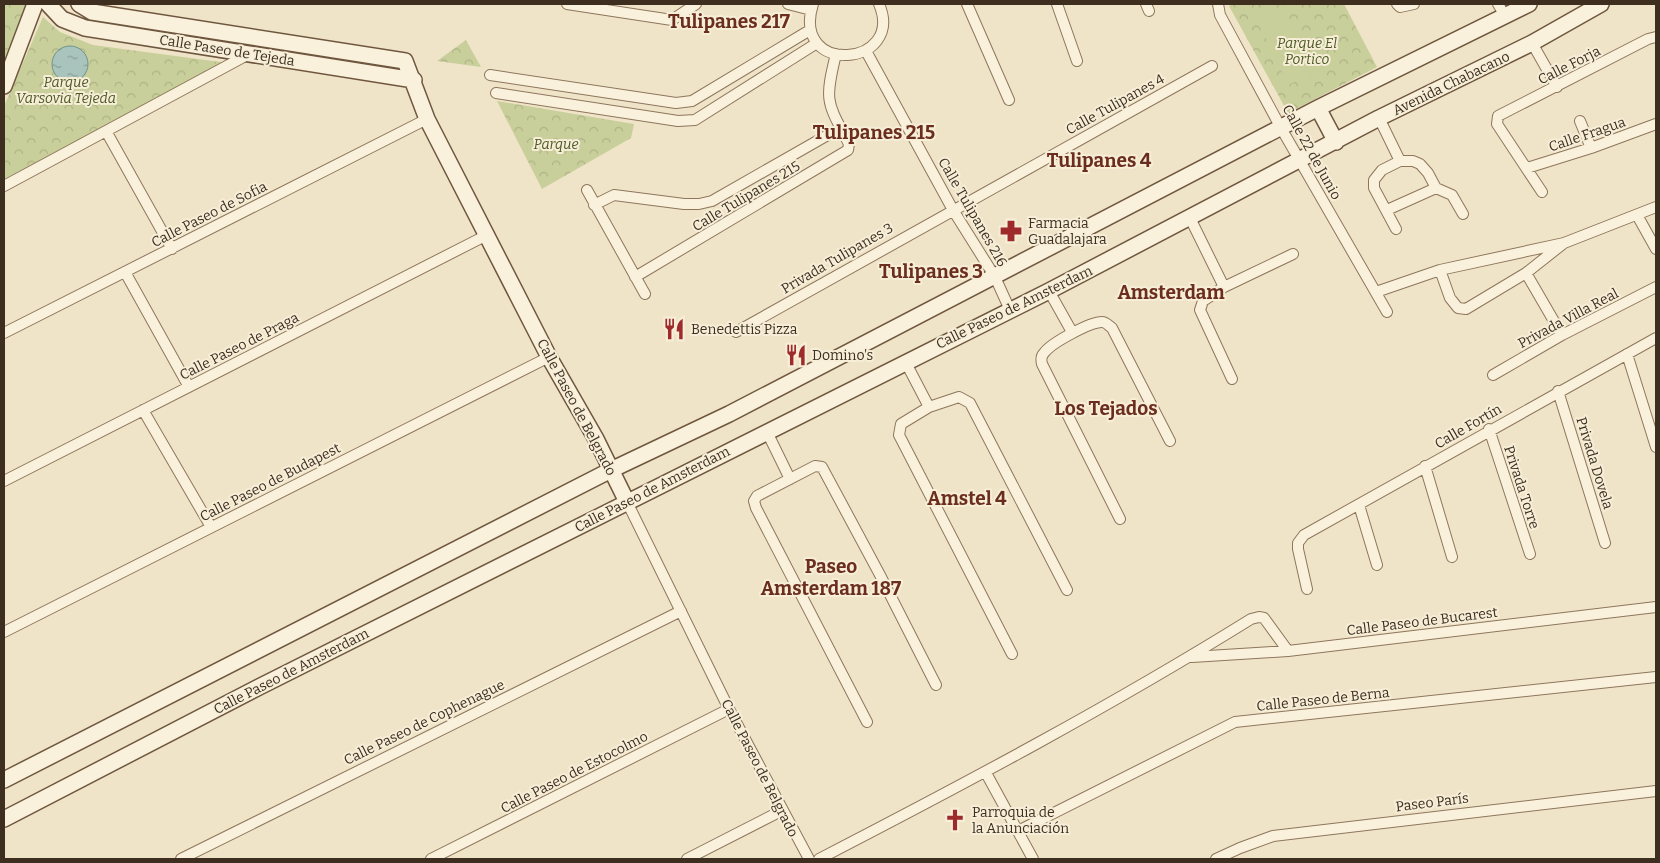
<svg xmlns="http://www.w3.org/2000/svg" width="1660" height="863" viewBox="0 0 1660 863" font-family="Bitter,serif">
<style>
.park{fill:url(#park-crowns)}
.pitch{fill:#c9cf9b}
.water{fill:url(#water-ripples);stroke:#6f938a}
.lines{fill:none;stroke-linecap:round;stroke-linejoin:round}
.street-casing{stroke:#8d765c;stroke-width:12}
.secondary-casing{stroke:#6f573f;stroke-width:18}
.street{stroke:#faf1dc;stroke-width:10}
.secondary{stroke:#faf1dc;stroke-width:15}
.labels{text-anchor:middle;stroke-width:4;stroke-linejoin:round;paint-order:stroke}
.park-label{font-size:14px;font-style:italic;fill:#4d5a26;stroke:#f7eed8}
.street-label{font-size:14px;fill:#3d2e20;stroke:#f7eed8}
.poi-label{font-size:14px;fill:#3d2e20;stroke:#f7eed8;text-anchor:start}
.district-label{font-size:19px;font-weight:bold;fill:#6b2e1e;stroke:#f7eed8}
</style>
<defs>
<pattern id="park-crowns" width="20" height="18" patternUnits="userSpaceOnUse" patternTransform="scale(1.25)"><rect width="20" height="18" fill="#c9cf9b"/><path d="M2 6a3 3 0 1 1 6 0M12 15a3 3 0 1 1 6 0" fill="none" stroke="#aeb285"/></pattern>
<pattern id="water-ripples" width="26" height="14" patternUnits="userSpaceOnUse" patternTransform="scale(1.25)"><rect width="26" height="14" fill="#a9c4bc"/><path d="M2 4q2-2 4 0t4 0M15 11q2-2 4 0t4 0" fill="none" stroke="#8ba098"/></pattern>
</defs>
<rect width="100%" height="100%" fill="#f0e4c8"/>
<path class="park" d="M4 4H30L4 67Z
M1233 4H1344L1377 67 1288 113 1229 6Z
M43 17 60 32 93 45 228 63 4 179V106Z
M466 40 481 67 437 61Z
M497 101 634 124 631 138 542 189Z"/>
<path class="pitch" d="M1285 5 1290 17 1264 31 1258 19Z
M1292 18 1318 71 1288 85 1264 34Z"/>
<path class="water" d="M52 64a18 18 0 1 1 36 0a18 18 0 1 1-36 0Z"/>
<g class="lines">
<g class="street-casing">
<path id="street" d="M567 4 672 20 696 4
M788 4 811 10
M813 4C790 77 906 67 879 4
M967 4 1009 100
M1057 4 1077 61
M1146 4 1149 11
M1218 4 1220 15 1281 128 1387 312
M1397 4 1400 7 1414 4
M1498 4 1505 16
M1532 43 1557 87
M866 51 953 210 995 277 1010 310
M490 75 676 103 692 101 810 30
M496 93 678 121 695 120 817 43
M1379 118 1400 161
M1580 121 1591 148
M106 131 172 249
M1527 168 1591 148 1656 124
M4 186 249 54
M587 190 645 294
M1542 192 1497 124 1498 116 1648 39 1656 37
M594 205 614 195 684 204H699L712 201 840 128
M1387 210 1436 188
M1637 215 1656 249
M1190 218 1224 287 1203 301 1200 310 1232 379
M1396 229 1374 188V180L1382 170 1400 161H1413L1420 164 1428 173 1436 188 1452 195 1463 214
M1440 270 1450 298 1458 308 1466 309 1526 273 1564 243
M125 272 189 387
M1526 273 1562 335
M635 277 848 150 849 144C827 102 824 102 836 54
M1224 287 1293 254
M1049 291 1072 332
M1376 292 1440 270 1564 243 1656 207
M736 332 1212 66
M4 333 427 119
M1627 354 1656 447
M905 361 929 407
M1493 375 1562 335 1656 287
M1558 391 1605 543
M143 410 211 527
M1489 429 1530 554
M767 432 790 479
M1425 466 1452 557
M4 481 487 235
M627 502 729 709 809 859
M1359 505 1377 565
M1120 519 1042 364C1041 360 1041 356 1044 353 1051 343 1090 322 1102 322 1106 322 1109 326 1112 328L1170 441
M1307 589 1298 549V543L1304 535 1656 338
M4 632 549 357
M1012 654 899 435 901 424 929 407 959 397 970 403 1067 590
M1192 657 1288 651 1656 607
M867 722 756 508 754 501 757 496 815 466 822 467 880 575 936 685
M986 773 1033 859
M1018 831 1235 722 1656 677
M181 859 681 611
M431 859 729 709
M687 859 781 811
M819 859C966 783 1111 706 1251 619L1259 617 1264 618 1288 651
M1216 859 1240 848 1273 836 1656 791"/>
</g>
<g class="secondary-casing">
<path id="secondary" d="M48 4 62 19 85 28 414 80
M79 4 92 12 405 61 427 119 549 357 596 439 627 502
M4 86 35 4
M1318 108 1336 142
M4 780 611 470 729 414 1318 108 1529 4
M4 819 259 687 1049 291 1379 118 1532 43 1601 4"/>
</g>
<use href="#street" class="street"/>
<use href="#secondary" class="secondary"/>
</g>
<defs>
<g id="pharmacy-bare" transform="scale(1.725)"><path d="M-2-6h4v4h4v4h-4v4h-4v-4h-4v-4h4Z" fill="#9e2a2b" stroke="#f7eed8" stroke-width="2.5" paint-order="stroke"/></g>
<g id="restaurant-bare" transform="scale(1.725)"><path d="M-5-6h1v4h1v-4h1v4h1v-4h1v5L-1.5 .5V6h-2V.5L-5-1ZM5-6V6H3V1.5H1.5Q1.5-4 5-6Z" fill="#9e2a2b" stroke="#f7eed8" stroke-width="2.5" paint-order="stroke"/></g>
<g id="church-bare" transform="scale(1.725)"><path d="M-1.2-6h2.4v3.5h3.3v2.4h-3.3V6h-2.4V-.1h-3.3v-2.4h3.3Z" fill="#9e2a2b" stroke="#f7eed8" stroke-width="2.5" paint-order="stroke"/></g>
</defs>
<g fill-rule="evenodd">
<use href="#pharmacy-bare" x="1011" y="231"/>
<use href="#restaurant-bare" x="674" y="329"/>
<use href="#restaurant-bare" x="796" y="355"/>
<use href="#church-bare" x="955" y="820"/>
</g>
<g class="labels">
<g class="park-label">
<text x="1307" y="48">Parque El<tspan x="1307" dy="16">Portico</tspan></text>
<text x="66" y="87">Parque<tspan x="66" dy="16">Varsovia Tejeda</tspan></text>
<text x="556" y="149">Parque</text>
</g>
<g class="street-label">
<text transform="translate(227 50) rotate(9)" y="5">Calle Paseo de Tejeda</text>
<text transform="translate(1569 65) rotate(-27)" y="5">Calle Forja</text>
<text transform="translate(1451 83) rotate(-26)" y="5">Avenida Chabacano</text>
<text transform="translate(1115 104) rotate(-29)" y="5">Calle Tulipanes 4</text>
<text transform="translate(1587 134) rotate(-19)" y="5">Calle Fragua</text>
<text transform="translate(1312 152) rotate(61)" y="5">Calle 22 de Junio</text>
<text transform="translate(746 196) rotate(-31)" y="5">Calle Tulipanes 215</text>
<text transform="translate(973 212) rotate(60)" y="5">Calle Tulipanes 216</text>
<text transform="translate(209 214) rotate(-27)" y="5">Calle Paseo de Sofia</text>
<text transform="translate(837 258) rotate(-30)" y="5">Privada Tulipanes 3</text>
<text transform="translate(1014 307) rotate(-26)" y="5">Calle Paseo de Amsterdam</text>
<text transform="translate(1568 318) rotate(-28)" y="5">Privada Villa Real</text>
<text transform="translate(239 346) rotate(-27)" y="5">Calle Paseo de Praga</text>
<text transform="translate(577 407) rotate(62)" y="5">Calle Paseo de Belgrado</text>
<text transform="translate(1468 426) rotate(-30)" y="5">Calle Fortín</text>
<text transform="translate(1595 463) rotate(73)" y="5">Privada Dovela</text>
<text transform="translate(270 482) rotate(-27)" y="5">Calle Paseo de Budapest</text>
<text transform="translate(1522 487) rotate(72)" y="5">Privada Torre</text>
<text transform="translate(652 489) rotate(-27)" y="5">Calle Paseo de Amsterdam</text>
<text transform="translate(1422 621) rotate(-7)" y="5">Calle Paseo de Bucarest</text>
<text transform="translate(291 671) rotate(-27)" y="5">Calle Paseo de Amsterdam</text>
<text transform="translate(1323 699) rotate(-6)" y="5">Calle Paseo de Berna</text>
<text transform="translate(424 722) rotate(-26)" y="5">Calle Paseo de Cophenague</text>
<text transform="translate(760 768) rotate(63)" y="5">Calle Paseo de Belgrado</text>
<text transform="translate(574 772) rotate(-27)" y="5">Calle Paseo de Estocolmo</text>
<text transform="translate(1432 802) rotate(-7)" y="5">Paseo París</text>
</g>
<g class="poi-label">
<text x="1028" y="228">Farmacia<tspan x="1028" dy="16">Guadalajara</tspan></text>
<text x="691" y="334">Benedettis Pizza</text>
<text x="812" y="360">Domino's</text>
<text x="972" y="817">Parroquia de<tspan x="972" dy="16">la Anunciación</tspan></text>
</g>
<g class="district-label">
<text x="729" y="28">Tulipanes 217</text>
<text x="874" y="139">Tulipanes 215</text>
<text x="1099" y="167">Tulipanes 4</text>
<text x="931" y="278">Tulipanes 3</text>
<text x="1171" y="299">Amsterdam</text>
<text x="1106" y="415">Los Tejados</text>
<text x="967" y="505">Amstel 4</text>
<text x="831" y="573">Paseo<tspan x="831" dy="22">Amsterdam 187</tspan></text>
</g>
</g>
<rect width="1660" height="863" fill="none" stroke="#3d2e20" stroke-width="10"/>
</svg>
